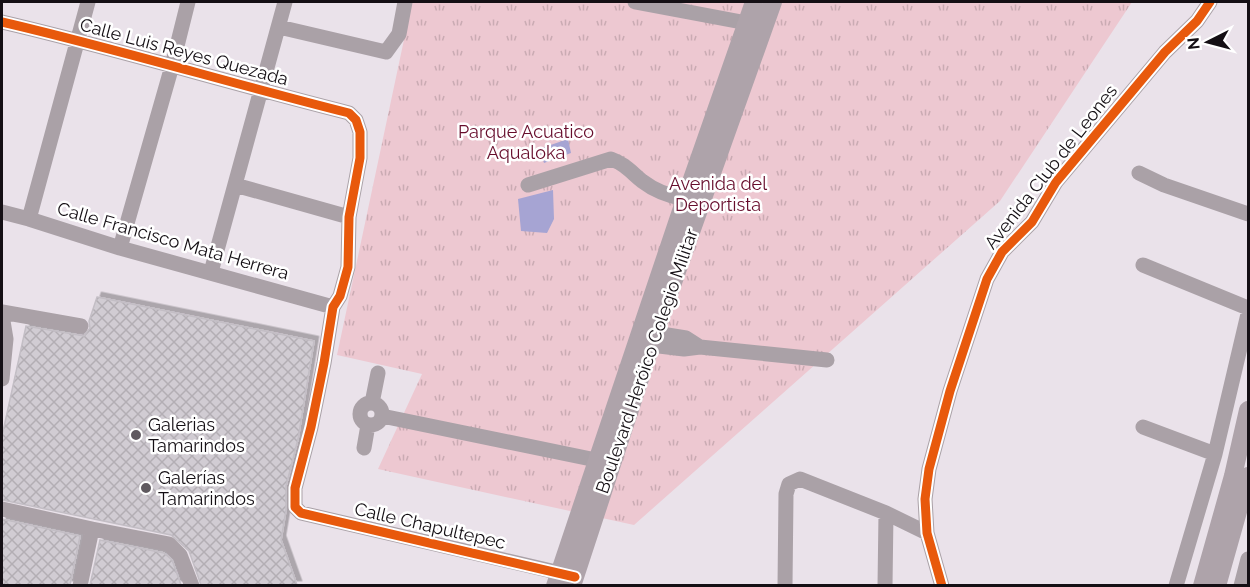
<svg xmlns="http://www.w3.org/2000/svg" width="1250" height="587" viewBox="0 0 1250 587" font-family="Raleway,sans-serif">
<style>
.park{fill:url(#park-tufts)}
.water{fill:#a6a4d3}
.building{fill:url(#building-cross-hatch);stroke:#c3bec5;stroke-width:1.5;filter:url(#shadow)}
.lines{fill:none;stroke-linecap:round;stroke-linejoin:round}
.minor{stroke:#aaa1a7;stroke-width:15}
.major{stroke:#aea3aa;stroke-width:18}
.cycleway-casing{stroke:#fff;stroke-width:13}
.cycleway{stroke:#e8590c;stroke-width:9}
.poi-dot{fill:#5f595f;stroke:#fff;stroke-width:2}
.labels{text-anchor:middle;stroke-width:5;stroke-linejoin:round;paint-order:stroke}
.street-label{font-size:18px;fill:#140f14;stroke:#fff}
.park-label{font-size:18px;fill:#670d2c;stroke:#fff}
.poi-label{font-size:18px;fill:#140f14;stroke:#fff;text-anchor:start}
</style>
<defs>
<pattern id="park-tufts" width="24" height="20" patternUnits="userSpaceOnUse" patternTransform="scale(1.5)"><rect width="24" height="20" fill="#edc8d1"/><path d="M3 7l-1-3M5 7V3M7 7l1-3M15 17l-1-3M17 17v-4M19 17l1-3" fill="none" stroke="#caabb3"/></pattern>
<pattern id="building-cross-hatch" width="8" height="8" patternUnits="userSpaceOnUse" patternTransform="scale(1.5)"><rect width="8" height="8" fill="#d1ccd3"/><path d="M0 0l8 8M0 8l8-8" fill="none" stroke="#b3aeb4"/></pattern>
<filter id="shadow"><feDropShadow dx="4.5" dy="-4.5" stdDeviation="0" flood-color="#0004"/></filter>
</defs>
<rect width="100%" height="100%" fill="#eae2ea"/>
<path class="park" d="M412 2H586L594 3 596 2H1132L1000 201 634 525 378 469 422 374 337 355Z"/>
<path class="water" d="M568 139 571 153 544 163 539 149Z
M553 190 554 219 547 233 521 231 518 199Z"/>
<path class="building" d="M97 297 314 341 298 439 286 486V510L281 540 297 585H201L189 551 171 535 2 500V436L26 326 84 336 90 328 89 321Z
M2 519 80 536 70 585H2Z
M100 540 164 553 172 560 181 585H90Z"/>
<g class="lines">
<path class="minor" d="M635 2 747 23
M2 22C118 49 233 84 349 113L356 120 360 132V158L349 217 348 267 340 296 333 307 324 363 311 427 295 488V507L301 513 569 575
M279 27 386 52 399 34 405 2
M1139 173 1164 185 1248 214
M235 185 349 217
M528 185 611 159C625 164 631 172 642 181 655 191 668 196 685 199
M2 212 29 219 120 248 333 307
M29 219 88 2
M120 248 172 66 188 2
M1143 265 1248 308
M211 272 285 2
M2 312 81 326
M2 315 6 339 2 379
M655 333 686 338 700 347
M651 345 684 349 700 347 827 360
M372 403 378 373
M360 414a11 11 0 1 1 22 0a11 11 0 1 1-22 0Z
M382 416 596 460
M1143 427 1215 454
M364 448 368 425
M2 509 92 529 80 586
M92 529 169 544 180 555 192 586
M785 586 786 494 789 484 800 479 886 513 927 533
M885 586 886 513
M942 586 927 533 925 499 929 469 950 391 987 279 1002 252 1032 222 1056 182 1165 52 1197 21 1210 2
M1176 586 1215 454 1248 314
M1241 586 1248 559"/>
<path class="major" d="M555 586 685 199 754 2
M572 586 655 333 773 2
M1202 586 1233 476 1248 410
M1217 586 1248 476"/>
<g class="cycleway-casing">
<path id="cycleway" d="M2 22C118 49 233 84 349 113L356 120 360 132V158L349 217 348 267 340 296 333 307 324 363 311 427 295 488V507L301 513 575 577
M942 586 927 533 925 499 929 469 950 391 987 279 1002 252 1032 222 1056 182 1165 52 1197 21 1210 2"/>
</g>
<use href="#cycleway" class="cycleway"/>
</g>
<g class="poi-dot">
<circle cx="136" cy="435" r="6"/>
<circle cx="146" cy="488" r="6"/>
</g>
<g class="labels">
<g class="street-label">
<text transform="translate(184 52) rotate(15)" y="6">Calle Luis Reyes Quezada</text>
<text transform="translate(1051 167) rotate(-52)" y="6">Avenida Club de Leones</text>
<text transform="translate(173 241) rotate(16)" y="6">Calle Francisco Mata Herrera</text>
<text transform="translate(647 361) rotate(-71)" y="6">Boulevard Heróico Colegio Militar</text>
<text transform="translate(430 526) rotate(13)" y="6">Calle Chapultepec</text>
</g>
<g class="park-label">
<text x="526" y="138">Parque Acuatico<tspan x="526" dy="21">Aqualoka</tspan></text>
<text x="718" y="190">Avenida del<tspan x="718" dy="21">Deportista</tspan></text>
</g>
<g class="poi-label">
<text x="148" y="431">Galerias<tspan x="148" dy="21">Tamarindos</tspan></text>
<text x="158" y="484">Galerías<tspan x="158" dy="21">Tamarindos</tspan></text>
</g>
</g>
<rect width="1250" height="587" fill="none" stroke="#140f14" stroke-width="6"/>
<g transform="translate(1208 42) rotate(264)" stroke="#ffffff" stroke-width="4.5" paint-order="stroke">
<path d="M0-4.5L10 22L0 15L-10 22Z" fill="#140f14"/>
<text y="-9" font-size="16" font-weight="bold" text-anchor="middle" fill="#140f14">N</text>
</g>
</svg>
